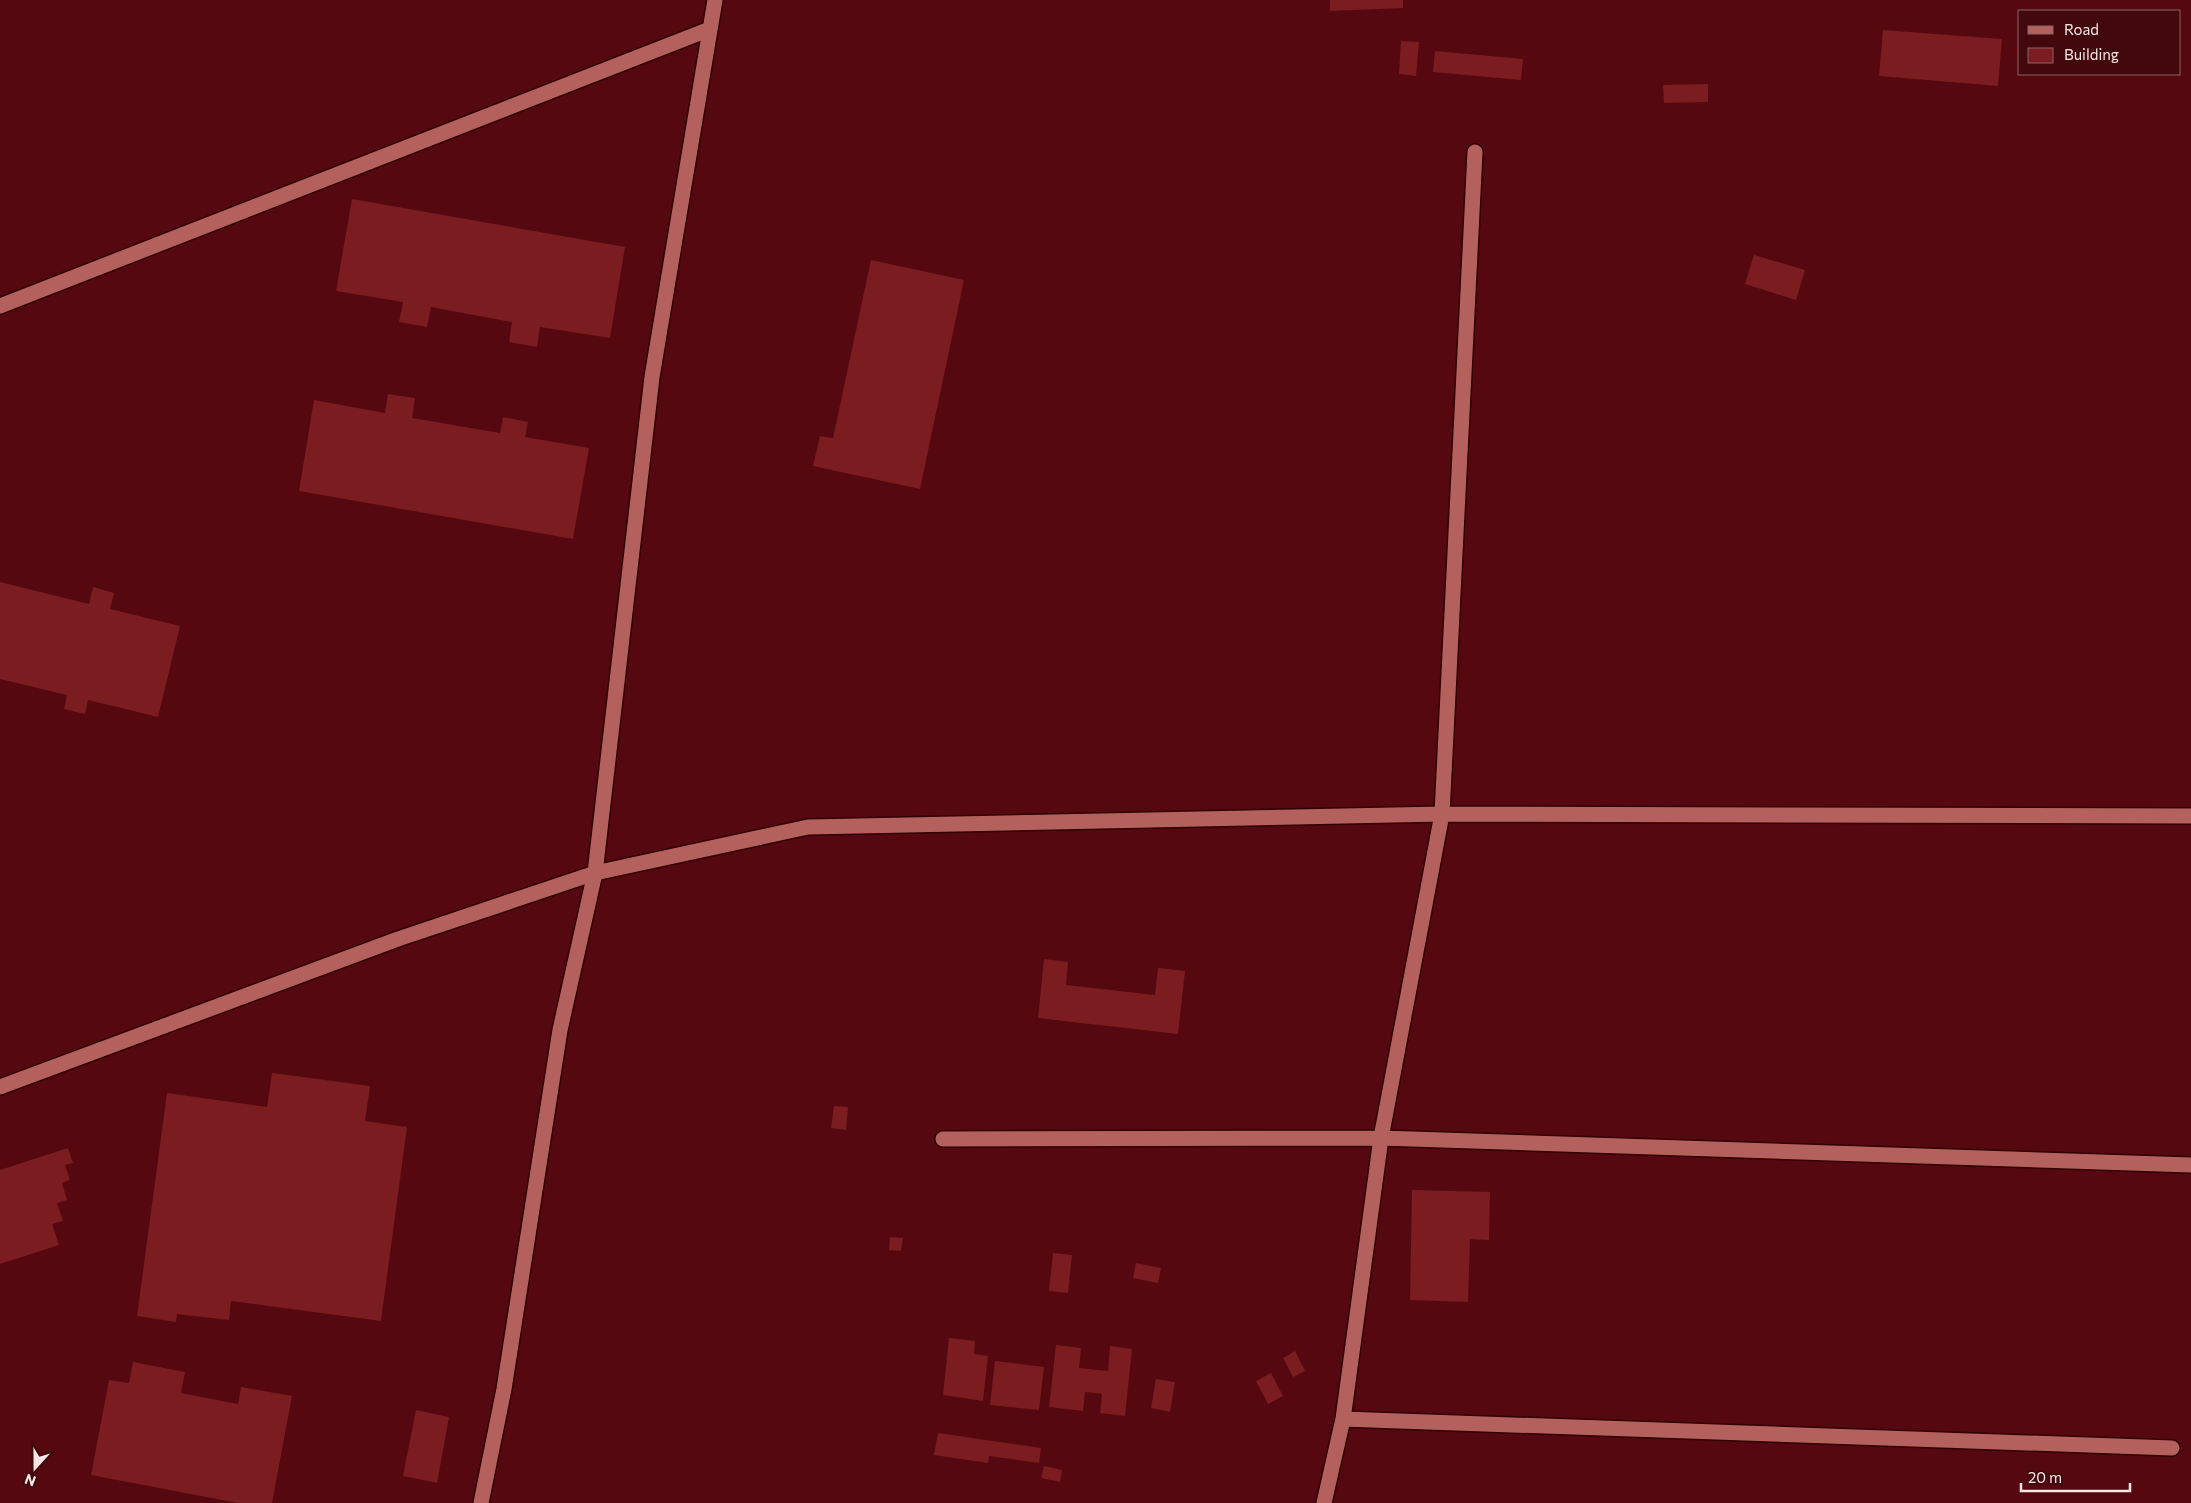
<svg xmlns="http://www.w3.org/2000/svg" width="2191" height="1503" viewBox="0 0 2191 1503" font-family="Commissioner,sans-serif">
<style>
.building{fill:#7b1c21}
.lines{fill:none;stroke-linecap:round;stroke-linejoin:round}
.street-casing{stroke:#310002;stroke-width:18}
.street{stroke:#b4615e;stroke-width:15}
</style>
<rect width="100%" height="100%" fill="#55080f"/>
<path class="building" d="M1330 0H1403V8L1330 11Z
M1883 30 2002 39 1998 86 1879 76Z
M1401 41 1419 42 1416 76 1399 74Z
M1435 51 1523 59 1521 80 1433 72Z
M1708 84V102L1664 103 1663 85Z
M352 199 625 247 610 338 540 327 537 347 509 342 512 322 431 307 427 327 399 322 403 302 336 291Z
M1754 255 1805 270 1796 300 1745 284Z
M871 260 964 280 920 489 813 466 820 436 833 438Z
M388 394 415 398 412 418 500 433 503 417 528 422 525 437 589 448 573 539 299 491 314 400 385 413Z
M0 582 89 604 93 587 114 593 110 609 180 626 158 717 88 700 85 714 64 709 67 695 0 679Z
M1044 959 1068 962 1066 985 1155 995 1158 968 1185 971 1178 1034 1038 1018Z
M272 1073 370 1086 365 1121 407 1127 381 1321 231 1301 229 1320 177 1314 176 1322 137 1316 167 1093 267 1107Z
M834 1106 848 1107 846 1130 831 1128Z
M68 1148 73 1163 65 1165 70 1180 62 1183 67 1200 57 1203 63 1221 52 1224 59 1245 0 1264V1170Z
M1412 1190 1490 1192 1489 1240 1470 1239 1468 1302 1410 1300Z
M890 1237 903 1238 901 1251 889 1250Z
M1053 1253 1072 1255 1068 1293 1049 1291Z
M1136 1263 1161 1268 1158 1283 1133 1278Z
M949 1338 975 1341 974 1354 988 1356 983 1401 943 1395Z
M1056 1345 1081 1348 1079 1368 1108 1371 1110 1346 1132 1349 1125 1416 1100 1413 1102 1394 1085 1392 1083 1411 1049 1407Z
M1295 1351 1305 1371 1293 1377 1283 1358Z
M995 1361 1044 1367 1039 1410 990 1405Z
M133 1362 185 1372 181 1393 238 1404 241 1387 292 1396 272 1503H238L91 1475 109 1380 129 1383Z
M1271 1373 1283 1396 1268 1404 1256 1381Z
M1156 1379 1175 1382 1170 1412 1151 1408Z
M416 1410 449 1417 437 1483 403 1476Z
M938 1433 1041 1448 1039 1463 989 1456 988 1463 934 1455Z
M1044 1466 1062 1470 1060 1482 1041 1478Z"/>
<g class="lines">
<g class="street-casing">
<path id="street" d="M0 306 710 29
M0 1087 398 939 595 873 808 827 1442 814 2191 816
M943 1139 1381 1138 2191 1165
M1343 1419 2172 1448
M481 1503 504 1389 560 1030 595 873 652 377 715 0
M1324 1503 1343 1419 1381 1138 1442 814 1475 152"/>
</g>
<use href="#street" class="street"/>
</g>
<rect x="2018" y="10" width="162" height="65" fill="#42090c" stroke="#8c6163"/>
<rect x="2028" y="26" width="25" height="8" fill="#b4615e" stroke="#8c6163"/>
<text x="2064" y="35" font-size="15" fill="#fae6e5">Road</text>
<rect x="2028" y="48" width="25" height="15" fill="#7b1c21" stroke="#8c6163"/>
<text x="2064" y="60" font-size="15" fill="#fae6e5">Building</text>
<g transform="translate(35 1468) rotate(201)" stroke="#42090c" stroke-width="4" paint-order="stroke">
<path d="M0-4L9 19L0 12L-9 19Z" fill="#fae6e5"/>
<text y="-8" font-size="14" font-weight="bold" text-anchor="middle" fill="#fae6e5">N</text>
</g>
<path d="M2021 1483v8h109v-8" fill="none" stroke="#fae6e5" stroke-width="2.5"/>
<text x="2028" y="1483" font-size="15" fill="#fae6e5" stroke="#42090c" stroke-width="4" paint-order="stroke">20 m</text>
</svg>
